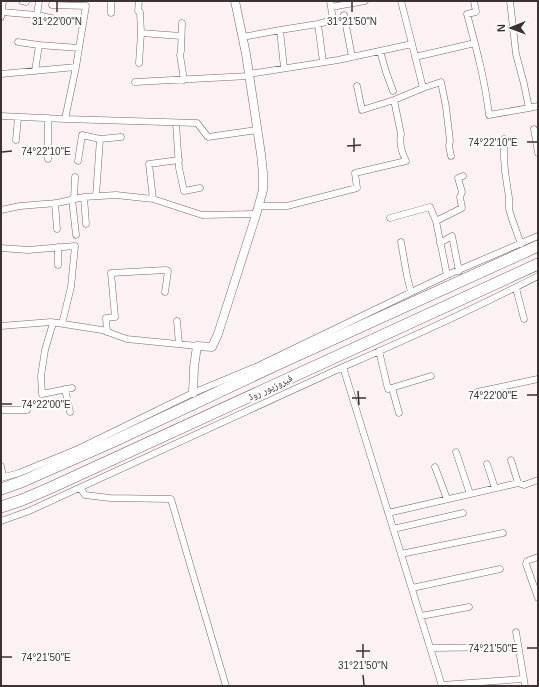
<svg xmlns="http://www.w3.org/2000/svg" width="539" height="687" viewBox="0 0 539 687" font-family="Arial,'Noto Naskh Arabic',sans-serif">
<style>
.lines{fill:none;stroke-linecap:round;stroke-linejoin:round}
.street-casing{stroke:#7b6567;stroke-width:7}
.secondary-casing{stroke:#7b6567;stroke-width:9}
.highway-casing{stroke:#7b6567;stroke-width:12}
.street{stroke:#fff;stroke-width:6}
.secondary{stroke:#fff;stroke-width:8}
.highway{stroke:#fff;stroke-width:11}
.ticks{fill:none;stroke:#3c3233;stroke-width:1.5}
.labels{text-anchor:middle;stroke-width:4;stroke-linejoin:round;paint-order:stroke}
.street-label{font-size:10px;fill:#3c3233;stroke:#fff}
.ticks-label{font-size:10px;text-anchor:middle;fill:#3c3233;stroke:#fff;stroke-width:4;stroke-linejoin:round;paint-order:stroke}
</style>
<rect width="100%" height="100%" fill="#fdf2f3"/>
<g class="lines">
<g class="street-casing">
<path id="street" d="M22 1 26 2
M39 1 37 15 69 22
M53 1 52 5 86 6 79 48
M139 1 138 11 140 12 141 33 139 63
M401 1 412 44
M474 1 476 12 467 14C476 47 485 80 489 115L529 108
M510 1 516 54 524 84 529 108 538 106
M331 7 365 1
M2 12 37 15
M111 13V1
M344 15 352 57
M1 17 3 1
M182 23 181 51 180 55 184 80
M318 24 323 62
M280 30 318 24 333 20 330 1
M141 33 181 36
M243 37 280 30 284 68
M18 42 39 45
M380 51 386 72 393 91
M415 57 475 43
M35 71 39 45 79 48 76 67
M1 74 76 67 65 119
M249 74 338 60 412 44 423 88
M135 82 249 76
M357 86 362 110 394 100
M1 116 65 119 197 123 208 137 257 130
M48 118V159
M176 123 179 168 184 191 200 188
M534 129 538 153
M504 139V158L505 171 509 198V209L512 219 521 244
M16 140 18 117
M78 161 82 135 100 139
M96 196 100 139 121 137
M84 197 86 224
M72 199 76 235
M74 199 75 177
M153 199 149 164 179 160
M55 203 57 229
M258 206H287L357 188 355 173 406 161C402 153 399 143 401 134L394 100 423 88 441 82 446 107 450 141 449 146 451 156
M1 210 20 206 57 203 84 197 116 195 153 199 202 215 256 214
M390 218 430 207 436 221 447 275
M436 221 462 208 460 197 462 192 458 178 463 176
M401 242 407 276 411 292
M440 243 452 236 459 271
M58 247V265
M1 248 28 250 75 246 71 287 62 324
M516 288 524 319
M177 321 179 344
M53 323 45 350 41 376 42 394 72 388
M1 326 51 322 102 330 127 339 197 346
M107 332 106 318 115 317 111 273 166 270 168 271 165 292
M379 351 388 389 431 376
M343 367 442 686
M392 388 399 413
M65 389 70 412
M477 392 538 379
M1 410H27
M456 452 470 494
M511 460 518 483
M487 464 495 488
M1 466 3 477
M435 467 447 499
M1 478 19 473 78 449 193 393 258 366 447 275 538 236
M80 488 85 495 110 498 171 499 192 571 226 686
M388 513 518 483 524 485 538 480
M1 521 29 511 343 367C408 339 474 309 538 276
M393 529 463 513
M401 554 503 533
M538 557 527 561 526 564 538 598
M412 588 500 569
M421 616 469 607
M516 632 525 686
M431 648 518 647
M442 685 523 679"/>
</g>
<g class="secondary-casing">
<path id="secondary" d="M193 393 194 367 197 346 212 347 218 334 256 215 263 190V173L261 154 246 54 235 1"/>
</g>
<g class="highway-casing">
<path id="highway" d="M1 489 21 482 112 442 278 364 538 246
M1 507 22 500 50 488 538 264"/>
</g>
<use href="#street" class="street"/>
<use href="#secondary" class="secondary"/>
<use href="#highway" class="highway"/>
</g>
<path class="ticks" d="M57 2V12M352 2V12M354 138V152M527 142H537M347 146 361 145M2 152 12 151M358 391 359 405M527 395H537M352 398H366M2 404H12M363 644V658M527 648H537M356 651H370M2 657H12M363 675 364 685"/>
<g class="labels">
<g class="street-label">
<text transform="translate(270 387) rotate(-25)" y="4">فیروزپور روڈ</text>
</g>
</g>
<g class="ticks-label">
<text x="57" y="25">31°22'00"N</text>
<text x="352" y="25">31°21'50"N</text>
<text x="493" y="146">74°22'10"E</text>
<text x="46" y="155">74°22'10"E</text>
<text x="493" y="399">74°22'00"E</text>
<text x="46" y="408">74°22'00"E</text>
<text x="493" y="652">74°21'50"E</text>
<text x="46" y="661">74°21'50"E</text>
<text x="363" y="669">31°21'50"N</text>
</g>
<rect width="539" height="687" fill="none" stroke="#3c3233" stroke-width="4"/>
<g transform="translate(511 28) rotate(269)" stroke="#ffffff" stroke-width="3" paint-order="stroke">
<path d="M0-3L7 15L0 10L-7 15Z" fill="#3c3233"/>
<text y="-6" font-size="11" font-weight="bold" text-anchor="middle" fill="#3c3233">N</text>
</g>
</svg>
